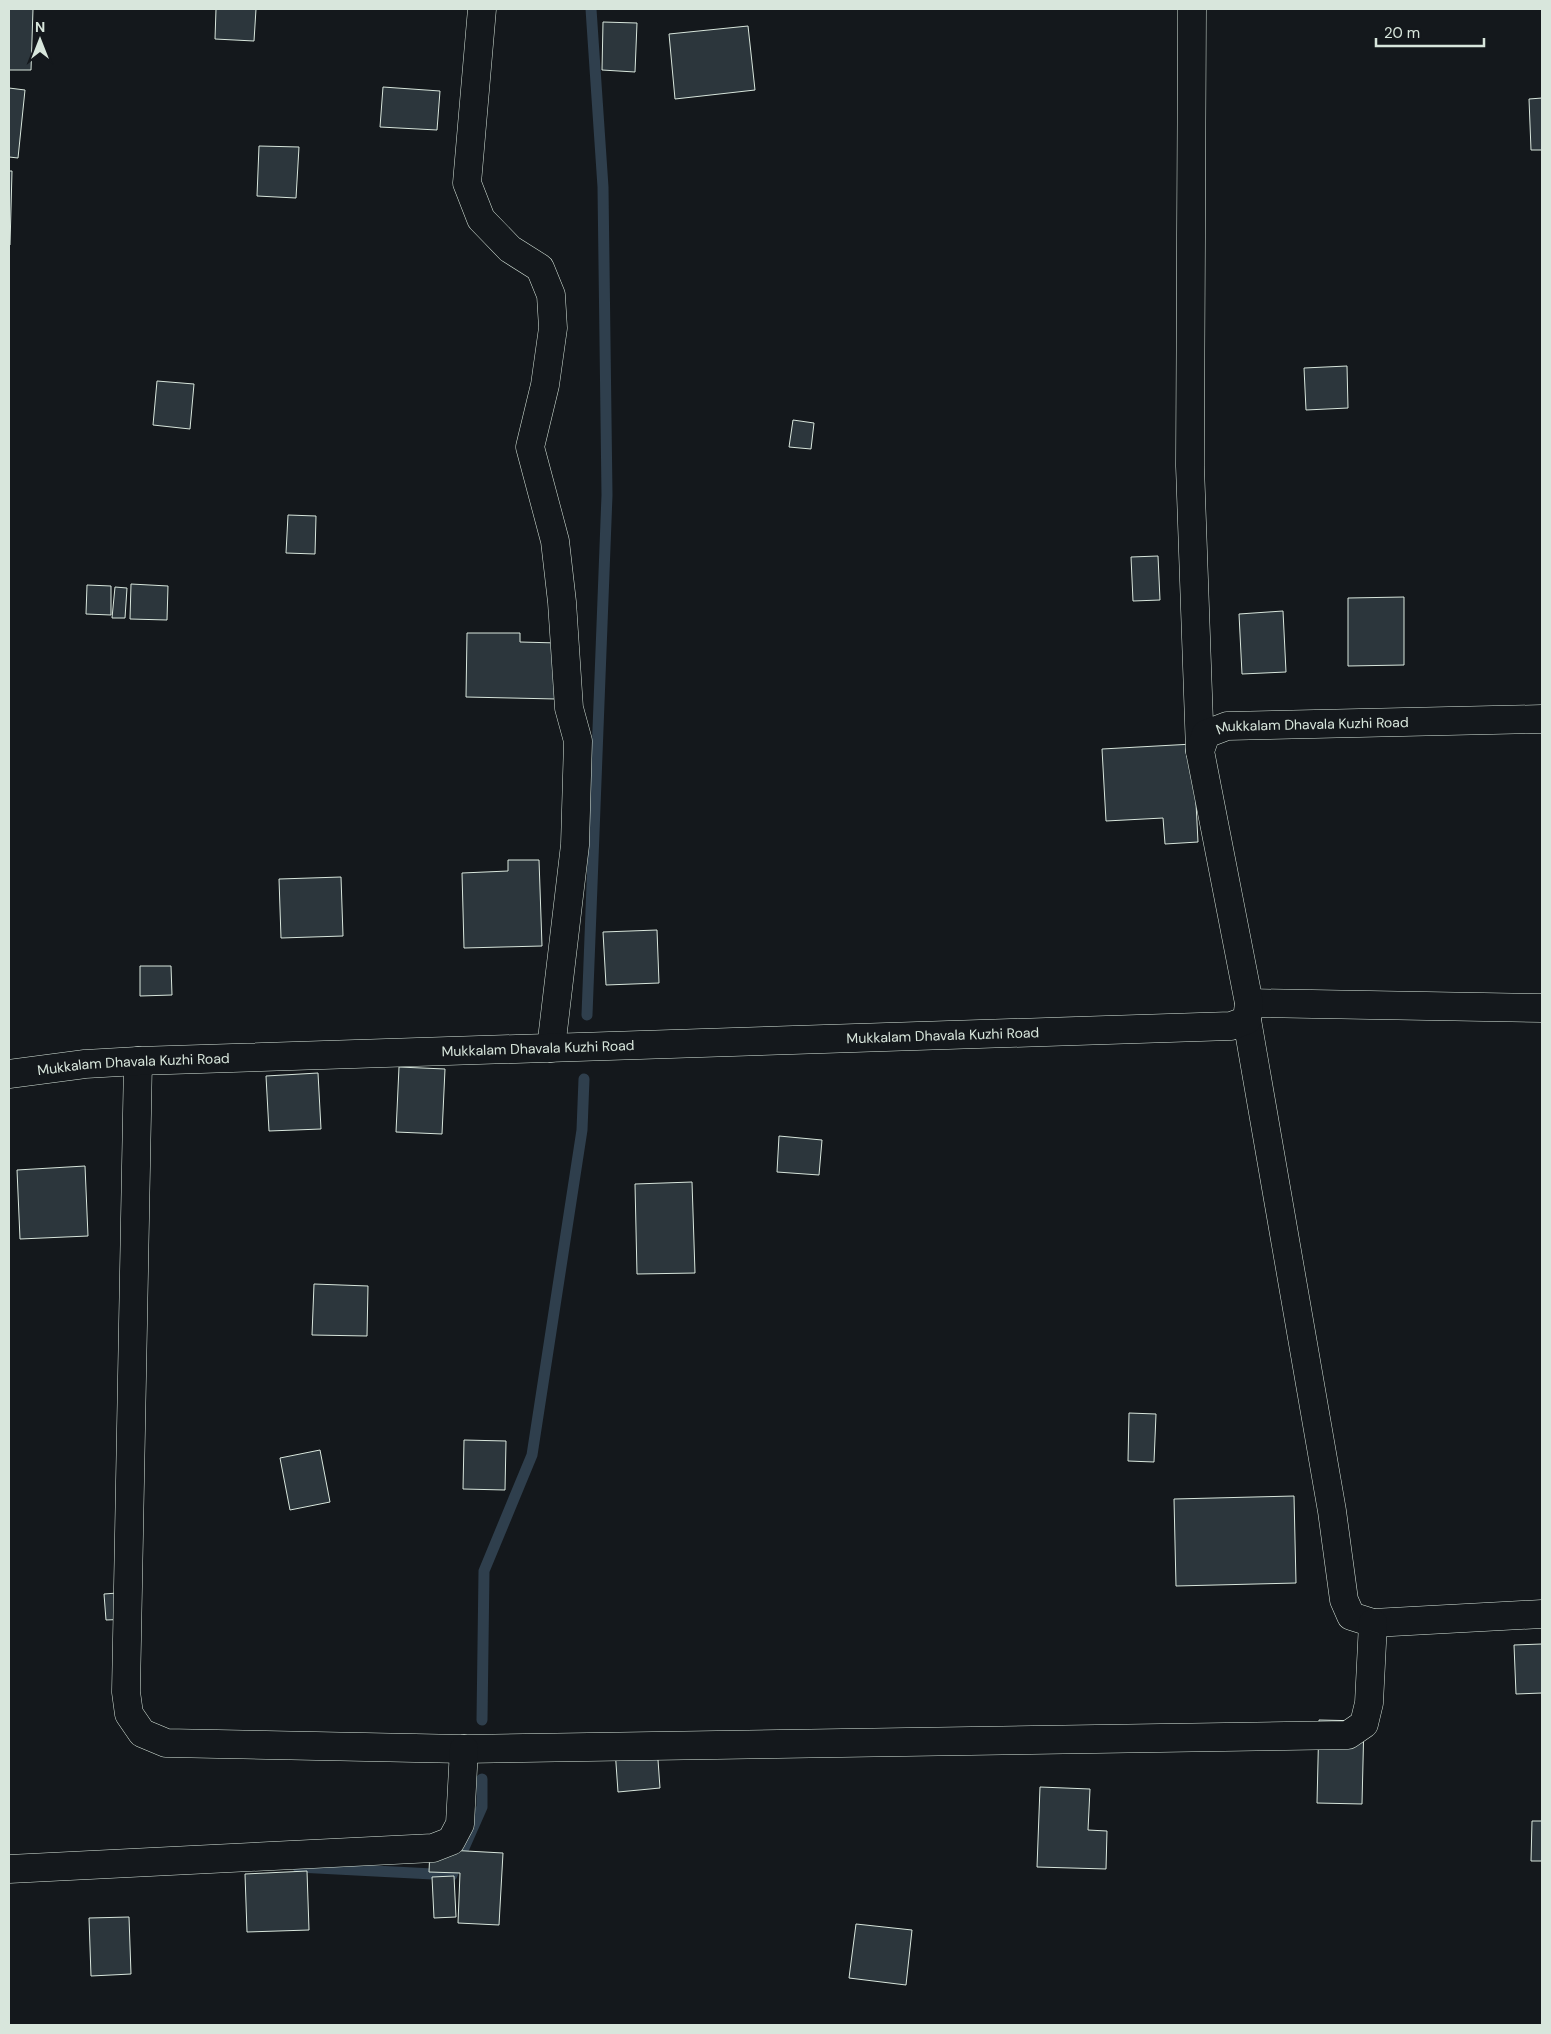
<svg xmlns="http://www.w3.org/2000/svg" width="1551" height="2034" viewBox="0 0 1551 2034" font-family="'DM Sans',sans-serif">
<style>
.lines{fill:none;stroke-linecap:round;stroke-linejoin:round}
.stream{stroke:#2f3f4d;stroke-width:11}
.building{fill:#2c363c;stroke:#d8e6dc}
.minor-casing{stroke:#d8e6dc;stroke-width:29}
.minor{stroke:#14181c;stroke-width:28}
.labels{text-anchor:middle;stroke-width:4;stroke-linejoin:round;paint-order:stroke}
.street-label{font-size:14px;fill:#d8e6dc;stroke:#14181c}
</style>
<rect width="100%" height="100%" fill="#14181c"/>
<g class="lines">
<path class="stream" d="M587 1015 607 495 603 187 591 9
M482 1720 484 1571 532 1455 582 1130 584 1079
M298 1867 452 1875 482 1807V1779"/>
</g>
<path class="building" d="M9 9H33L31 70H9Z
M216 9H256L254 41 215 39Z
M603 22 637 23 635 72 602 70Z
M748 26 755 90 675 99 669 34Z
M383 87 440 91 437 130 380 127Z
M9 88 25 90 18 158 9 157Z
M1542 98V150H1531L1529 99Z
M259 146 299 147 296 198 257 196Z
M9 171H12L10 245H9Z
M1347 366 1348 408 1306 410 1304 368Z
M157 381 194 384 190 429 153 425Z
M793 420 814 423 811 449 789 447Z
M288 515 316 516 315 554 286 553Z
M1158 556 1160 600 1133 601 1131 557Z
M131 584 168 586 167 620 130 619Z
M87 585 111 586V615L86 614Z
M115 587 127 588 125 618H112Z
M1404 597V665L1348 666V598Z
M1283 611 1286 672 1242 674 1239 614Z
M467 633H520V642L558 643 556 699 466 697Z
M1193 744 1198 842 1165 844 1163 818 1106 821 1102 749Z
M508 860H539L542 946 464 948 462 873 508 871Z
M341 877 343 936 281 938 279 879Z
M657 930 659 983 606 985 603 932Z
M140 966H171L172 995 140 996Z
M399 1067 445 1069 442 1134 396 1132Z
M318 1073 321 1129 269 1131 266 1076Z
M779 1136 822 1140 819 1175 777 1172Z
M85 1166 88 1236 20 1239 17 1170Z
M692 1182 695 1273 637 1274 635 1184Z
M314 1284 368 1286 367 1336 312 1335Z
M1129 1413 1156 1414 1154 1462 1128 1461Z
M464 1440 506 1441 505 1490 463 1489Z
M320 1450 330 1502 290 1510 280 1458Z
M1294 1496 1296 1583 1176 1586 1174 1499Z
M131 1592 132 1619 106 1620 104 1594Z
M1542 1644V1693L1516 1694 1514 1645Z
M1319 1720 1364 1721 1362 1804 1317 1803Z
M657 1746 660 1788 618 1792 615 1749Z
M1040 1787 1090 1789 1088 1830 1107 1831 1106 1869 1037 1867Z
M1532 1821H1542V1861H1531Z
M430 1849 503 1853 499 1925 458 1923 460 1873 429 1872Z
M307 1871 309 1930 247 1932 245 1874Z
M454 1876 456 1917 434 1918 432 1877Z
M129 1917 131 1974 91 1976 89 1918Z
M856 1924 912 1930 906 1985 849 1978Z"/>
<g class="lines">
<g class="minor-casing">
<g id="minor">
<path d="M482 9 467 183 481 219 510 249 540 268 551 295 553 328 545 385 530 447 555 541 562 602 569 708 578 741 575 845 551 1048"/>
<path d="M1192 9 1190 466 1200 751"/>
<path d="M1249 1003 1542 1008"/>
<path d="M1247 1020 1332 1511 1344 1600 1351 1616 1373 1623 1542 1614"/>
<path d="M138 1061 126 1692 129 1714 142 1733 166 1743 464 1749 1348 1735 1364 1724 1369 1703 1373 1623"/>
<path id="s1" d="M9 1074 85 1064 138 1061 1231 1026 1247 1020 1249 1003 1200 751 1206 734 1227 726 1542 719"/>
<path d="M9 1869 433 1848 451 1841 460 1824 464 1749"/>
</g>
</g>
<use href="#minor" class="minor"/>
</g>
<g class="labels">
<g class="street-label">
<text dy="5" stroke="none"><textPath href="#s1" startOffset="1640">Mukkalam Dhavala Kuzhi Road</textPath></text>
<text dy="5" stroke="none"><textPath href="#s1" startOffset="935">Mukkalam Dhavala Kuzhi Road</textPath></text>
<text dy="5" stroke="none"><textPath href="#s1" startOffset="530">Mukkalam Dhavala Kuzhi Road</textPath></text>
<text dy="5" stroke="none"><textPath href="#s1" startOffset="125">Mukkalam Dhavala Kuzhi Road</textPath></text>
</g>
</g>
<rect width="1551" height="2034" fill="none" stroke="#d8e6dc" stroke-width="20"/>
<g transform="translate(40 40)" stroke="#14181c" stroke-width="4" paint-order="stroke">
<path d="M0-4L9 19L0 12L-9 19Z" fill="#d8e6dc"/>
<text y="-8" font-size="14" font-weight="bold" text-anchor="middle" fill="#d8e6dc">N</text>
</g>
<path d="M1376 38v8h108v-8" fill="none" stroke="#d8e6dc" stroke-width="2.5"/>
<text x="1384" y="38" font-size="15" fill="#d8e6dc" stroke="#14181c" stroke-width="4" paint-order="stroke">20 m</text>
</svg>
